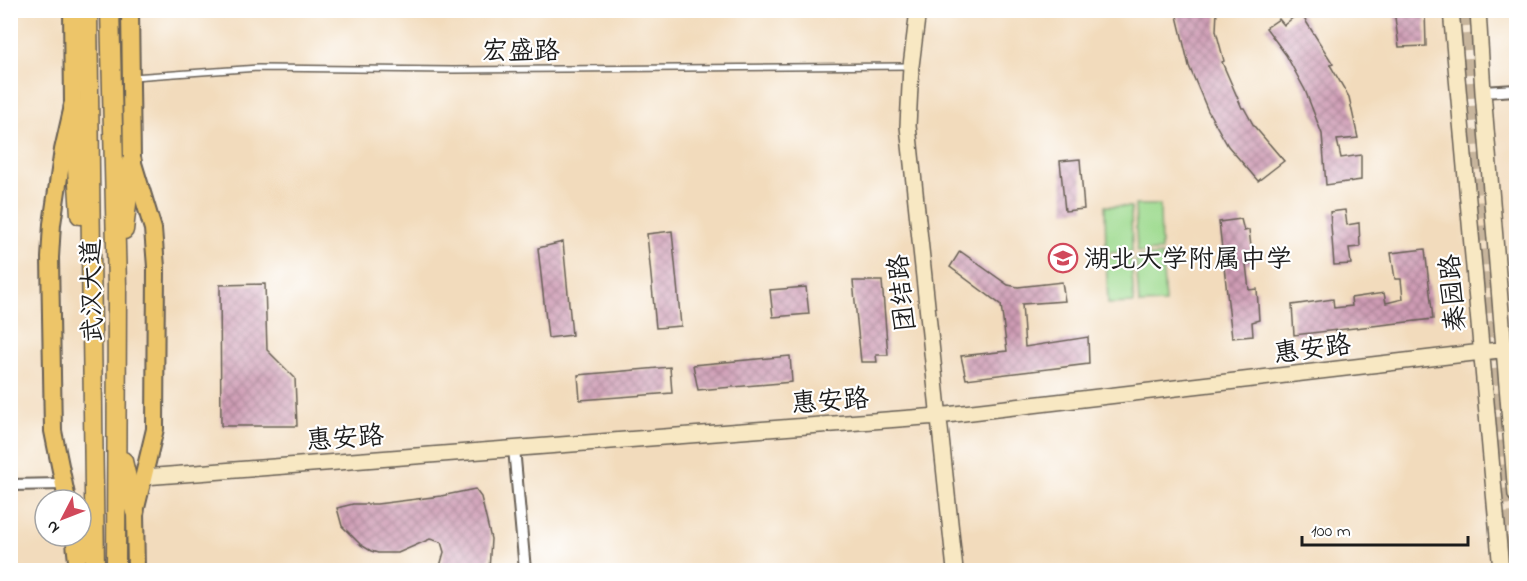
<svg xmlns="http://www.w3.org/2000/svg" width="1527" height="581" viewBox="0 0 1527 581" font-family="'Indie Flower','LXGW WenKai TC',sans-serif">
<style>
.green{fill:#9dda8e;stroke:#5c7b55;stroke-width:1.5}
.building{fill:url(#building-cross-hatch)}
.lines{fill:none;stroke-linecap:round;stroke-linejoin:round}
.primary-tunnel{stroke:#c7b59c;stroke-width:16;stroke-dasharray:16 8;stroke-linecap:butt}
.lane-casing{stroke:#675f54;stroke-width:8}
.street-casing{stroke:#675f54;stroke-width:14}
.secondary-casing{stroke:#675f54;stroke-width:18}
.primary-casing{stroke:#675f54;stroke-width:20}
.highway-casing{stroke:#675f54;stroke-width:21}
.lane{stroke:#fff;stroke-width:5}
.street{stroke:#fff;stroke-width:10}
.secondary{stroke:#f8e8c3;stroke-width:15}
.primary{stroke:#edc569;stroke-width:16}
.highway{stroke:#edc569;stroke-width:18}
.labels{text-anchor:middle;stroke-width:4.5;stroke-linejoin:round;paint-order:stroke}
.street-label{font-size:26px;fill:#1c1c1c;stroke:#fff}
.poi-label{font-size:26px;fill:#1c1c1c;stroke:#fff;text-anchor:start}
</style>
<defs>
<pattern id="building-cross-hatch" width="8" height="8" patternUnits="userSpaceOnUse" patternTransform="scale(1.5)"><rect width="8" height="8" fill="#ce9bb4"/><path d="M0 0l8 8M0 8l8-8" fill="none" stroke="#a67e92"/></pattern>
</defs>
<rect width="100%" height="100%" fill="#fff"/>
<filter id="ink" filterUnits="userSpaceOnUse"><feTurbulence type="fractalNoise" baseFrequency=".0167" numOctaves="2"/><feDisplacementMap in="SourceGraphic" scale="12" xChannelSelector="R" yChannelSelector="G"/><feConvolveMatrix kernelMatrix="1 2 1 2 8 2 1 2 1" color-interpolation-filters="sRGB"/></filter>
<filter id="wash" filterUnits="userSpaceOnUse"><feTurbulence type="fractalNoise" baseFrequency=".008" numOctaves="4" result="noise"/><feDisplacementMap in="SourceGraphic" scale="24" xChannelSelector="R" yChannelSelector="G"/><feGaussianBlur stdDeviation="1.35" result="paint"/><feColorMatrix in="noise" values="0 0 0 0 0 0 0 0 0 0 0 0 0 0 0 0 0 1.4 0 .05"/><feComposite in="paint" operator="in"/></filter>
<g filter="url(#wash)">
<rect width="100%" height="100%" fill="#f2dbbc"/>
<path class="green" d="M1135 205H1160L1161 251 1137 252Z
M1105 206 1131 207 1132 252 1106 253Z
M1162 255 1165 303 1139 304 1136 257Z
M1131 257 1134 303 1108 304 1106 258Z"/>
<g id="blocks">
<path class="building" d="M1178 10H1217L1216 31 1224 61 1222 62 1242 108H1244L1254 126 1284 161 1258 181 1228 146 1208 111 1189 66 1177 16Z
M1394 10H1425L1426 46 1399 47Z
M1300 12 1333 64 1330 65 1349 97 1358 138 1337 140 1341 158 1361 155V180L1326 185 1322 134 1305 90 1286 55 1266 28 1279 19 1284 25Z
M1080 159 1084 209 1065 211 1060 161Z
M1345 210 1347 225 1359 223 1360 247 1349 248 1351 264 1334 265 1330 212Z
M1241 219 1244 231 1249 230 1253 263 1246 264 1249 290 1257 289 1259 320 1252 322 1253 336 1232 338 1219 222Z
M672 231 681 326 656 328 647 234Z
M563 242 572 335 548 338 538 248Z
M1425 249 1433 319 1294 335 1292 305 1333 299 1334 308 1352 306 1351 298 1384 293 1386 303 1403 299 1401 279H1395L1391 253Z
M960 251 1008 285 1018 287 1062 282 1065 301 1022 304 1025 347 1088 337 1089 364 966 379 961 356 1007 351 1001 305 950 267Z
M853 281H882L888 355H876L877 362H861Z
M265 284 267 350 295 378 297 426H221L220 285Z
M806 287 809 314 773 317 770 290Z
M790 356 792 382 698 390 693 365Z
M670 367 672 393 580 400 578 375Z
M475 489 481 497 491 539 489 570H439L444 552 441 542 430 539 398 553H378L371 551 361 545 342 526 337 508 353 504H377L441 496Z"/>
</g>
</g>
<g filter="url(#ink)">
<use href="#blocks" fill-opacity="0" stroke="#675f54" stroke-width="1.5"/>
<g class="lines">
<path class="primary-tunnel" d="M1467 10 1510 570"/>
<g class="lane-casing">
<path id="lane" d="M133 77 258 68 453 70 909 66"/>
</g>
<g class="street-casing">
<path id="street" d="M1483 92 1516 90
M514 448 525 570
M10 485 63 484"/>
</g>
<g class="secondary-casing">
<path id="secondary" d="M918 10 911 66 908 126 955 570
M1451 10 1501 570
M1478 10 1483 92 1516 495
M144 477 938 416 1516 348"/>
</g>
<g class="primary-casing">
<path id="primary" d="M130 10 132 160 153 229 156 267 155 429 135 512 136 570
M67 500 53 431 50 258 52 224 63 150 73 106 72 10
M75 543 78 570"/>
</g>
<g class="highway-casing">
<path id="highway" d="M88 10 95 570
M110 10 117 286 116 570
M73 106 80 215
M124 230 132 160
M123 461 135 512
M78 555 81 536"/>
</g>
<use href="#lane" class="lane"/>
<use href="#street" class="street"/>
<use href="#secondary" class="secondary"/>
<use href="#primary" class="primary"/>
<use href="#highway" class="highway"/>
</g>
</g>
<defs>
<g id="school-ring" transform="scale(1.5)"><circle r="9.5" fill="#fff" stroke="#d1495b" stroke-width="1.5"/><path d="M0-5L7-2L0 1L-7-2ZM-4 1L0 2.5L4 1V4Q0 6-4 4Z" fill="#d1495b"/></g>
</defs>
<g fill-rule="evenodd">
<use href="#school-ring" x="1063" y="258"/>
</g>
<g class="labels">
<g class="street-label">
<text x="521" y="59">宏盛路</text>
<text transform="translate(91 291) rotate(-91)" y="9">武汉大道</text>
<text transform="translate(901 293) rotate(-96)" y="9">团结路</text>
<text transform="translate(1452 293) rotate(-95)" y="9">秦园路</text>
<text transform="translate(1312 348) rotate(-7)" y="9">惠安路</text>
<text transform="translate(830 400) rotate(-4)" y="9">惠安路</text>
<text transform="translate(345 437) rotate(-4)" y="9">惠安路</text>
</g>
<g class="poi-label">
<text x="1084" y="267">湖北大学附属中学</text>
</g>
</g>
<rect width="1527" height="581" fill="none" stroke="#fff" stroke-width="36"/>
<g transform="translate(63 518) rotate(228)"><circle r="28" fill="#ffffff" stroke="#a4a4a4" stroke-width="1.5"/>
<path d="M0-4.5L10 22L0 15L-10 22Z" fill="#d1495b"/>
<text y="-9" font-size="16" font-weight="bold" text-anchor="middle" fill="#1c1c1c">N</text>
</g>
<path d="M1302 536v9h166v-9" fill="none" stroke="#1c1c1c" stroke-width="3"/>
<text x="1311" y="536" font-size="18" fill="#1c1c1c" stroke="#ffffff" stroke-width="4.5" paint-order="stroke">100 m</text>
</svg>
